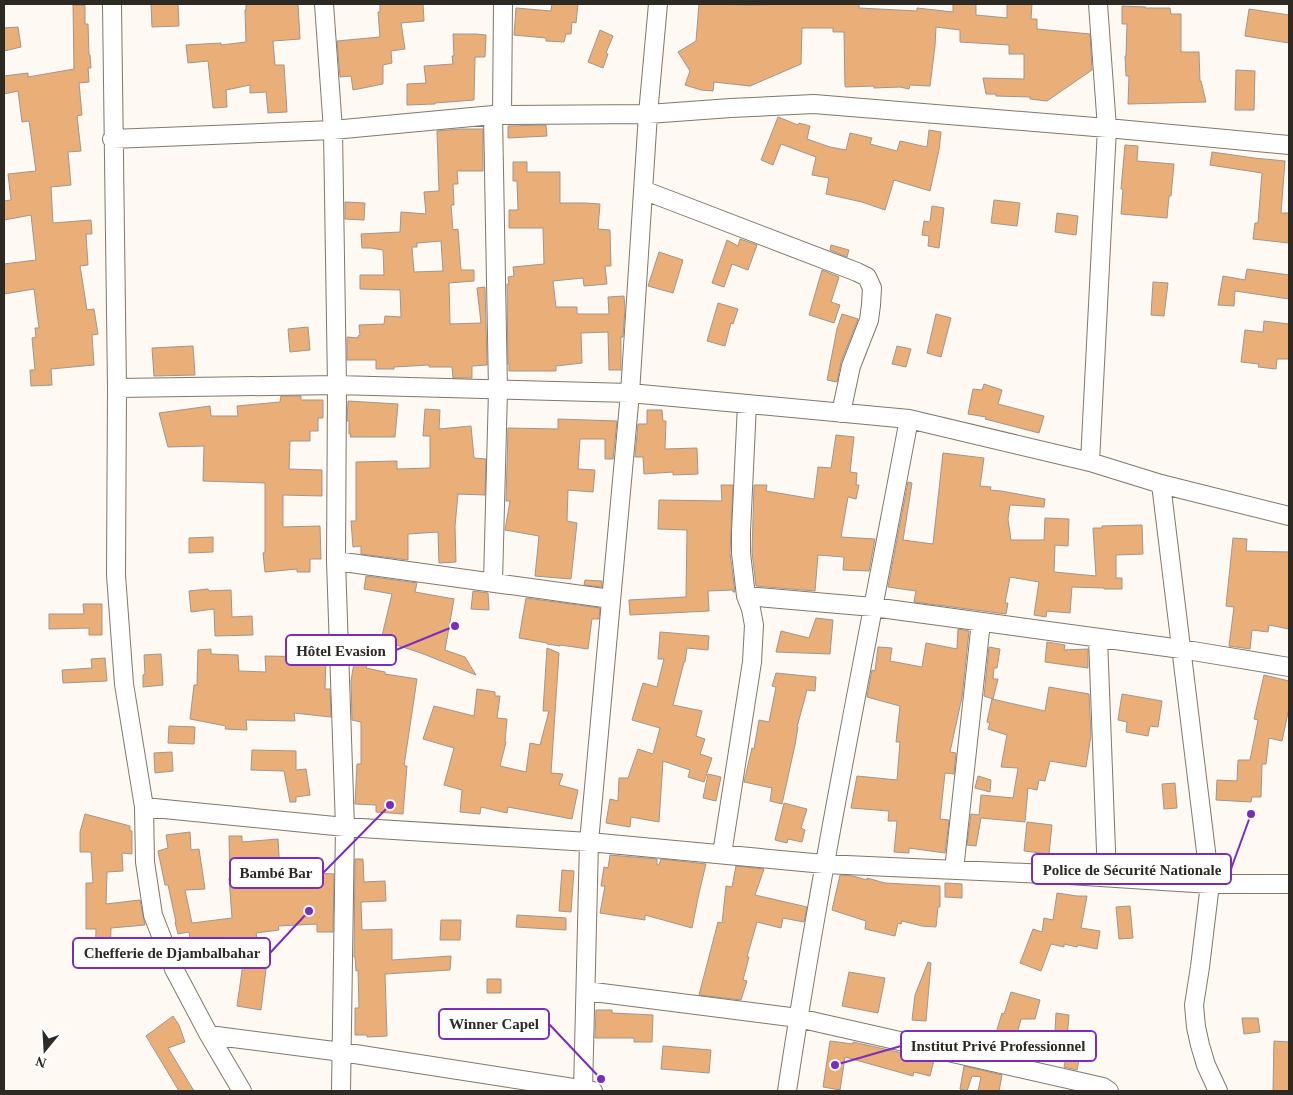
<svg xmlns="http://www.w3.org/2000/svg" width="1293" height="1095" viewBox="0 0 1293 1095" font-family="Georgia,serif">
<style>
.building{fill:#eaaf78;stroke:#a3958a;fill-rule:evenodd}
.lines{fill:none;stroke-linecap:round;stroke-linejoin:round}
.street-casing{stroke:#82776a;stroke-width:20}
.street{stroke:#fff;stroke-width:18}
.leader{fill:none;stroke:#7b2cbf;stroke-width:2}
.callout-dot{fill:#7b2cbf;stroke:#fff;stroke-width:2}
.callout{fill:#fff;stroke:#7b2cbf;stroke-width:2}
.callout-label{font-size:15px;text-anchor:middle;font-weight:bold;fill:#2d2923}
</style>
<rect width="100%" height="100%" fill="#fef9f3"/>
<path class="building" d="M151 4H178L179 26 152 27Z
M246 4H298L300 39 273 41 275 65H284L287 112 268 113 266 92 250 93V85L226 90 227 107 213 108 208 61 188 63 186 45 221 43V45L246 42 245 10H246Z
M380 4H423L424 21 401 23 405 49 391 51 392 63 383 65V84L353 90 351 76 340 77 337 41 380 37 378 12H380Z
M552 4H578L576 23 572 22 571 34H566L564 42 546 41V38L514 35 516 8 551 11Z
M699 4 751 5 793 4H859V8L917 11V8L953 12V4H976V15L1007 18V4H1032L1031 19H1037V29L1090 34 1092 70 1047 101 1030 99V97L996 96V94H986L983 78 1024 79V54H1009V45L960 42V30L936 27 935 46 930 86 910 85 909 89 900 87 874 88V86L846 87 845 86 844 32H833V28H802L801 64 750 86 714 82 713 91 701 90 685 85 690 71 678 52 696 41Z
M73 5H85V24H88L89 55H90L91 68H88L89 82 79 83 82 115 77 116 81 151 68 152 71 185 51 187 53 223 91 220 92 234H86L88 265 80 266 87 310 94 309 98 334 92 335 94 365 51 369 52 385 31 386 30 370H35L32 338 36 337 35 328H39L34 289 4 294V264L36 260 31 215 4 220V201L11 200 8 174 36 171 29 121 22 122 18 91 4 94V76L28 73V77L74 69Z
M1122 6 1146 7 1145 8H1170L1171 14H1181V52H1199L1200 81H1201L1206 102 1128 104 1129 76H1126L1125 56H1126L1127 24H1122Z
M1249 9 1289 15V43L1245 36Z
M18 27 21 47 4 51V28Z
M600 30 613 36 606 53 608 54 603 68 588 62Z
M453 34H476L486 35 485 57H475L474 100 435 103V104L407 105V84L426 83 424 66 453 64 452 56H454Z
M1236 70 1255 71 1254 110H1235Z
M778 117 798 125 799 123 810 126 807 139 830 147 846 150 850 133 872 138 870 144 897 151 900 141 927 147 929 130 941 132 939 150 930 191 894 180 885 210 862 202 826 194 829 178 812 175 816 157 781 144 773 165 761 160Z
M546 125 547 136 508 138V126Z
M461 129H483V171H457L458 184H453L454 205H451L453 230 458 229 461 270H474V281L449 283 450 324 481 323 477 288 485 287 487 365 472 366V378H453L452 367H429V365L394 367V369H376V360H347V337L358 338V336L360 335 359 325 384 324 385 316 401 317 400 290 360 289V275H384L383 250 371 248H362L361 234 400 232 401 212 426 214 424 192 439 191 437 131ZM441 241 443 271 414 272 412 247H417V243Z
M1125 145 1138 146 1137 161 1174 164 1171 196H1169L1167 218 1121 214 1123 189H1121Z
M1212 152 1254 158 1285 161 1281 213H1289V243L1253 239 1255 223H1258L1262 173 1210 165Z
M513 162H527V172H560V203H585L600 204 598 229 610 230 611 266H605L607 284 584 286 583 278 553 281 556 307H577V314H609L608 297 624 296 625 308 623 337H621V370H609L608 332 581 333 582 363 556 366V371H509V364H508L507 284H509L508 277 514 276 513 267 544 264 543 228H509V210H518L517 181H513Z
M994 200 1020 203 1017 226 991 223Z
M345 202 365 203 364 220 345 219Z
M932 206 944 208 939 248 928 246 929 236 922 235 924 221 930 222Z
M1057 213 1078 216 1076 235 1055 232Z
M740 239 757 245 748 270 732 264 724 287 712 283 727 240 738 246Z
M831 245 849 250 847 257 830 250Z
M659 252 683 260 673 293 648 286Z
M1247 269 1289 275V299L1235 291 1234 306 1218 305 1223 276 1245 280Z
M822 270 839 277 831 302 840 305 834 323 809 315Z
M1153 282 1168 283 1164 316 1151 315Z
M718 303 738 309 733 324 731 323 725 346 707 341Z
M842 314 858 319 841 362 837 382 827 380 837 329Z
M936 314 951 318 941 357 927 353Z
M1264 321 1289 324V359H1277L1276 369 1258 367 1259 364 1241 362 1245 330 1263 332Z
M308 327 310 350 290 352 288 329Z
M193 346 195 375 154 376 152 348Z
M897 346 911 349 906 367 892 364Z
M984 384 1002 390 998 404 1044 416 1039 433 985 419 986 417 968 414 973 389 982 390Z
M281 396H301V400H323V418H318V431H310V441H290L289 469 322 470V496L283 495V527L320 526 321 559H310V572H297V569L265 572 263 553 265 552V483L203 481 204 446 168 447 159 413 210 406 211 416H238L237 406 280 402Z
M348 401 398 404 395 437H350L351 434H349V421H347Z
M425 409 440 410 439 429 471 426 474 458 486 459 485 495 458 494 455 526 456 562 439 563 438 532 408 534V560L361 554V546L353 547 351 521H356V462L397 461V469L430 468V436H423Z
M647 410H662L663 421H666L665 449 697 448 698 474 673 475V472L644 474 643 457H635L638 424H647Z
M558 419 617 421 613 459H605V439H580L578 469 595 470 593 492 568 490 567 521 577 523 571 579 535 576 539 536 505 530 510 501H506L508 428 558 429Z
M836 435 854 437 850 472 857 473 856 485H859L856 499 848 497 841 537 875 539 869 571 843 570 844 557 818 555 815 591 756 586 752 552 754 485H767L766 491 814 499 818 467 831 468Z
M943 453 984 458 980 486 991 487 990 490 1001 491 1045 499 1044 507 1010 505 1008 519 1011 540H1044L1045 518 1069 519 1068 546 1055 545 1054 572 1096 576 1093 528H1102V526L1142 525 1143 554 1116 555V578H1122V589H1104V588L1072 587 1070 613 1047 611 1046 617 1034 615 1039 582 1010 577 1005 603H1008L1006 614 914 602 916 591 888 587 908 482 912 483 903 540 933 544Z
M721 485H733L730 553 735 592H733V590L708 591 709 611 630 615 629 600 686 597 687 530 658 529 659 500 722 501Z
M213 537V552L189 553V538Z
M1233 538 1247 539 1246 551 1289 552V629L1269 625 1268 632 1252 630 1250 649 1229 646 1234 607 1226 606Z
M366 576 417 583 415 592 454 599 445 650 465 657 476 675 421 653 381 640 392 594 364 589Z
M585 580 602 581V587L584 585Z
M208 589 209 591 231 590 232 617 252 616 253 635 215 636 214 609 191 612 189 591Z
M473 591 488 593 489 610 471 609Z
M526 598 600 608 599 619H592L588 649 560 645V646L547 644V643L519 638Z
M83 604H102V635H89V628L49 629V614H84Z
M816 618 833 620 830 654 776 652 781 631 809 638Z
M958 629 969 631 962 697 950 752 956 753 954 774 945 773 940 819 949 820 945 853 909 848V853L894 852 897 821H888L889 811 851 808 857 776 897 780 900 742H896L900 706 867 697 872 670 875 671 878 647 892 648 890 661 922 667 926 643 957 649Z
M660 632 709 636 708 650 687 648 685 662H684L673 705 702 711 696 736 705 739 700 754 712 758 704 782 688 777 690 770 663 761 659 822 631 817 630 827 606 823 610 799 618 801 619 778H628L638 749 653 754 660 728 632 720 643 683 657 687 664 659H658Z
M1047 642 1065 645 1064 650 1088 649V668L1045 662Z
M349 644 371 648 366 668 385 672V674L417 679 404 766H407L403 814 376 812V805L355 804 357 764H361V722L352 720 351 681 355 657 350 656Z
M989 647 1000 649 997 668H994L993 679H998L993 699 984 696Z
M547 648 559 653 551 773 563 774 559 785 578 790 572 819 508 807 507 813 481 807 480 814 460 812 462 790 444 785 454 748 423 739 434 706 474 716 477 689 495 692V696H500L497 718 507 719 505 742H506L500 766 526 772 530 743 540 745 549 711H543Z
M211 649V654L238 655 239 671 266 672 265 656 326 657 325 689H330L331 717 294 713 295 721 246 720 247 730 225 729 226 726 190 719 194 685H197L198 650Z
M161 654 163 685 143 687V675L145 674 144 655Z
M105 658 107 681 63 683 62 670 92 668 91 659Z
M776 673 816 677 815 691 807 690 797 727H798L795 745 782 804 770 801 772 788 744 782 752 748 754 749 759 720 769 722 776 687 772 686Z
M1264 675 1289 681V708L1282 741 1269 738 1266 764H1262L1261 797H1252L1251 802 1216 800 1217 780 1237 781 1238 760H1250L1258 720 1254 719Z
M1049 687 1089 694 1091 735 1086 767 1050 761 1045 781 1039 780 1037 790 1028 788 1025 822 981 818 976 846 967 845 971 814 979 815 981 795 1013 798 1018 768 1001 767 1007 735 988 729 990 723 987 722 992 699 1045 711Z
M1122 694 1162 701 1158 727 1150 726 1148 736 1126 732 1127 722 1118 720Z
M169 726 195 727 194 744 168 743Z
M252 750 296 751V770L306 769 310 795 296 797V802H290L284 771 251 770Z
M172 752 173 771 155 773 154 753Z
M708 774 721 777 716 801 703 798Z
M978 776 991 780 990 792 975 788Z
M1175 783 1177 808 1164 809 1162 784Z
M784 803 807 809 801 828 805 830 802 842 788 839 787 843 775 840Z
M85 814 130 826V831H132V854L122 853 123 871 107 872 106 904 140 900 145 925 111 928 110 967H95L96 929H86V883H93L91 852H80V832Z
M1027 822 1052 825 1049 854 1024 851Z
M190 832 191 850 199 849 205 889 185 890 192 923 232 918 229 878H230L229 836H242V842L278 839 280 871 334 874 333 932H317V924L278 926 279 930 256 933 261 960 267 961 261 1010 237 1006 244 957 197 965 195 956H192L189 932 178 934 175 922H176L168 885H165L158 851 168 848 166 835Z
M610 855 657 859V865H659L661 859 706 864 699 893 692 928 645 915V920L600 913 605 886H601L604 867 608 868Z
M355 859H363L364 882 385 881 386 901 361 902 362 930 392 929V960L451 956 450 970 385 974 387 1036 367 1037V1035H355V1008H359L358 970 356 971 355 957H354Z
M736 866 764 869 755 895 807 907 804 922 783 918 781 928 757 922 747 957H749L743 980 747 981 741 1000 699 995 718 922 722 923 726 886 732 887Z
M562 870 574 871 571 912 559 911Z
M840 875 853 876 867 880V878L885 883 940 886V907H938L936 927 922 926 902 921 901 924 898 923 895 936 865 929 866 921 832 910Z
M945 883 962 884V898L945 897Z
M1057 893 1077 896H1087L1081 928 1100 931 1097 949 1078 945 1077 947 1064 944V947L1051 944 1041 971 1020 963 1033 929 1042 932 1044 918 1053 920Z
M1130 906 1133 938 1119 939 1116 907Z
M517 915 566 918V930L516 927Z
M441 920H461L460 940H440Z
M928 962 931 963 926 1021 912 1020 915 995Z
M849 972 885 978 878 1013 842 1006Z
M487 979H501V993H487Z
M1011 992 1040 1000 1035 1019H1021L1016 1038 996 1033 1002 1013 1004 1014Z
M596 1010H612V1013L653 1015 652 1042H634V1038H595Z
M1056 1013 1069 1015 1066 1051 1054 1050Z
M173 1016 179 1025 185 1042 168 1048 194 1091H179L146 1036Z
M1242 1018H1258L1260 1032 1244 1034Z
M830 1041 853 1044V1042L934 1060 930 1076 914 1072 913 1076 845 1057 840 1090 823 1087Z
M1274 1041 1289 1042V1091H1273Z
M663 1046 711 1050 709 1073 661 1069Z
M1066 1057 1079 1060 1077 1070 1064 1067Z
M964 1066 1002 1075 999 1091H978L981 1077 972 1076 967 1091 960 1089Z"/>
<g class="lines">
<g class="street-casing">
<path id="street" d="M112 4 117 388 116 575 124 684 144 807 145 862 153 915 174 969 209 1035 242 1091
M324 4 333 130 337 385 336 561 345 827 341 1091
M502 115 503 4
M112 139 333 130 493 115 648 114 731 108 814 104 1107 128 1289 145
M643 190 857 272 867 277 872 288 871 305 869 320 851 366 841 413
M117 388 337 385 630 393 909 419 1090 462 1161 484 1289 516
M1090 462 1107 128 1098 4
M1161 484 1210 884 1200 967 1194 1005 1196 1027 1200 1045 1206 1065 1218 1091
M336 561 611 599
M493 582 498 390 493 115
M746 596 873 607 1181 649 1289 667
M1098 638 1107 877
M144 807 345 827 589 842 824 864 1069 875 1210 884H1289
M722 854 752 662 754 625 751 609 746 596 741 553V532L747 404
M954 870 981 622
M586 991 798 1018 1103 1087 1109 1091
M209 1035 342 1052 593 1091
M583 1091 589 842 630 393 648 114 658 4
M787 1091C821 866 867 643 909 419"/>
</g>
<use href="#street" class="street"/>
</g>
<path class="leader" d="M455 626L396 650M1251 814L1231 869M390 805L323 873M309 911L270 953M601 1079L549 1024M835 1065L901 1046"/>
<g class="callout-dot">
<circle cx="455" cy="626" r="5"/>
<circle cx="1251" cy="814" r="5"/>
<circle cx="390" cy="805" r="5"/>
<circle cx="309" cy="911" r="5"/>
<circle cx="601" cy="1079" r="5"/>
<circle cx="835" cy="1065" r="5"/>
</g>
<g class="callout">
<rect x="286" y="635" width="110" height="30" rx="5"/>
<rect x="1032" y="854" width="199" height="30" rx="5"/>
<rect x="230" y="858" width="93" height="30" rx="5"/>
<rect x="73" y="938" width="197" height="30" rx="5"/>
<rect x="439" y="1009" width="110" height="30" rx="5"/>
<rect x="901" y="1031" width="195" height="30" rx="5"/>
</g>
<g class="callout-label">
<text x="341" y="656">Hôtel Evasion</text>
<text x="1132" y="875">Police de Sécurité Nationale</text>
<text x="276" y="878">Bambé Bar</text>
<text x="172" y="958">Chefferie de Djambalbahar</text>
<text x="494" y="1029">Winner Capel</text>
<text x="998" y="1051">Institut Privé Professionnel</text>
</g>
<rect width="1293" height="1095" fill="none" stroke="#2d2923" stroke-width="10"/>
<g transform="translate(45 1050) rotate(198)" stroke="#ffffff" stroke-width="4" paint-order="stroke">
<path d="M0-4L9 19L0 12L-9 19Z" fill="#2d2923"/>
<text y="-8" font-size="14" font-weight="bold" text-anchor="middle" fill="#2d2923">N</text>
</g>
</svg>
